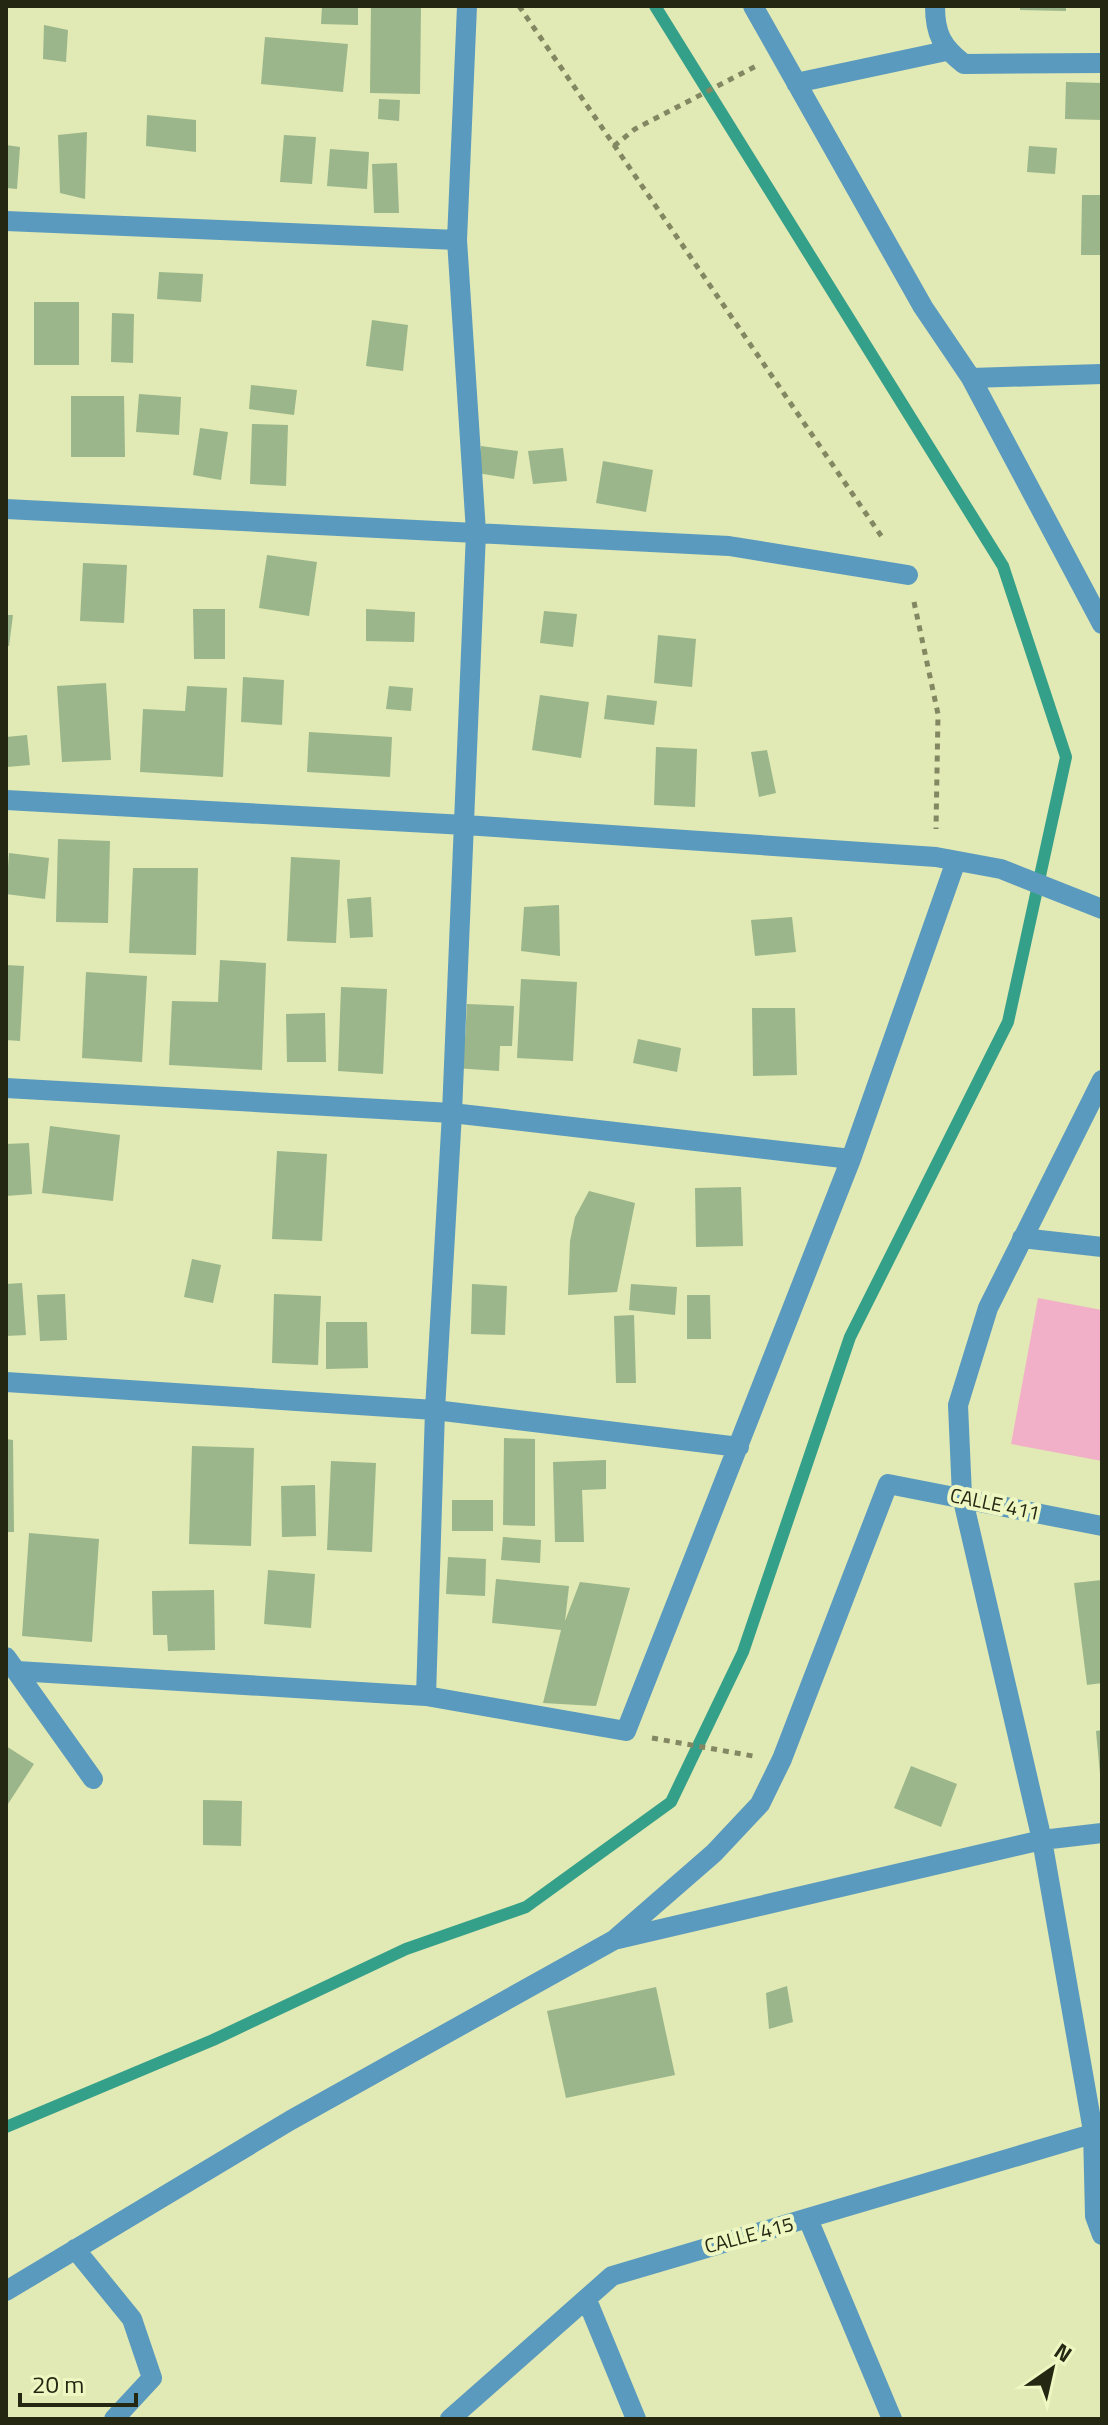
<svg xmlns="http://www.w3.org/2000/svg" width="1108" height="2425" viewBox="0 0 1108 2425" font-family="'Titillium Web',sans-serif">
<style>
.green{fill:#f1b0c8}
.lines{fill:none;stroke-linecap:round;stroke-linejoin:round}
.stream{stroke:#35a089;stroke-width:12}
.building{fill:#9ab68a}
.path{stroke:#838863;stroke-width:5;stroke-dasharray:6 6;stroke-linecap:butt}
.minor{stroke:#5a9abe;stroke-width:20}
.labels{text-anchor:middle;stroke-width:8;stroke-linejoin:round;paint-order:stroke}
.street-label{font-size:20px;fill:#242712;stroke:#eef6c1}
</style>
<rect width="100%" height="100%" fill="#e1e9b4"/>
<path class="green" d="M1038 1298 1102 1310V1461L1011 1444Z"/>
<g class="lines">
<path class="stream" d="M6 2127 213 2040 406 1949 526 1907 671 1802 743 1652 850 1337 1008 1022 1066 757 1003 566 655 6"/>
</g>
<path class="building" d="M322 6H358V25L321 24Z
M371 6H421L420 94 370 93Z
M1020 6H1066V11L1020 10Z
M44 25 68 30 66 62 43 59Z
M265 37 348 44 343 92 261 84Z
M1066 82 1102 83V120L1065 119Z
M379 99 400 100 399 121 378 119Z
M147 115 196 120V152L146 146Z
M87 132 85 199 60 193 58 135Z
M284 135 316 137 312 184 280 182Z
M6 145 20 147 17 189 6 188Z
M1029 146 1057 148 1055 174 1027 172Z
M330 149 369 152 367 189 327 186Z
M397 163 399 213H374L372 164Z
M1082 195H1102V255H1081Z
M159 272 203 274 201 302 157 299Z
M34 302H79V365H34Z
M112 313 134 314 133 363 111 362Z
M372 320 408 325 403 371 366 366Z
M251 385 297 390 294 415 249 409Z
M139 394 181 397 179 435 136 432Z
M71 396H124L125 457H71Z
M252 424 288 425 286 486 250 484Z
M200 428 228 432 221 480 193 475Z
M481 446 518 451 514 479 477 473Z
M563 448 567 481 533 484 528 451Z
M603 461 653 470 646 512 596 503Z
M267 555 317 562 309 616 259 608Z
M83 563 127 565 124 623 80 621Z
M193 609H225V659H194Z
M366 609 415 612 414 642 366 641Z
M544 611 577 614 573 647 540 643Z
M6 615H13L9 646H6Z
M658 635 696 639 692 687 654 683Z
M243 677 284 680 282 725 241 722Z
M106 683 111 760 62 762 57 686Z
M187 686 227 688 223 777 140 772 143 709 185 711Z
M389 686 413 688 411 711 386 709Z
M540 695 589 702 581 758 532 750Z
M607 695 657 701 654 725 604 719Z
M309 732 392 737 390 777 307 772Z
M27 735 30 765 7 767 6 737Z
M656 747 697 749 695 807 654 805Z
M767 750 776 793 759 797 751 752Z
M58 839 110 841 108 923 56 922Z
M9 853 49 858 45 899 6 894Z
M291 857 340 860 336 943 287 941Z
M133 868H198L196 955 129 953Z
M371 897 373 937 350 938 347 899Z
M559 905 560 956 521 951 524 907Z
M792 917 796 952 755 956 751 920Z
M220 960 266 963 262 1070 169 1065 172 1001 218 1002Z
M6 965 24 966 20 1041 6 1040Z
M86 972 147 976 142 1062 82 1058Z
M521 979 577 982 573 1061 517 1058Z
M341 987 387 989 383 1074 338 1071Z
M467 1004 514 1006 512 1046H500L499 1071 455 1068 465 1039Z
M752 1008H795L797 1075 753 1076Z
M325 1013 326 1062H287L286 1014Z
M638 1039 681 1048 677 1072 633 1063Z
M50 1126 120 1135 113 1201 42 1193Z
M29 1143 32 1194 6 1196V1144Z
M277 1151 327 1154 322 1241 272 1239Z
M741 1187 743 1246 696 1247 695 1188Z
M589 1191 635 1203 617 1292 568 1295 570 1241 575 1217Z
M192 1259 221 1265 213 1303 184 1297Z
M22 1283 26 1335 6 1336V1284Z
M472 1284 507 1286 505 1335 471 1334Z
M631 1284 677 1287 675 1315 629 1310Z
M65 1294 67 1340 40 1341 37 1295Z
M274 1294 321 1296 318 1365 272 1363Z
M687 1295H710L711 1339H687Z
M634 1315 636 1383H616L614 1316Z
M326 1322H367L368 1368 326 1369Z
M504 1438 535 1439V1526L503 1525Z
M6 1439 13 1440 14 1532H6Z
M192 1446 254 1448 251 1546 189 1544Z
M606 1460V1489L582 1490 584 1542H555L553 1462Z
M331 1461 376 1463 372 1552 327 1550Z
M315 1485 316 1536 282 1537 281 1486Z
M452 1500H493V1531H452Z
M29 1533 99 1539 92 1642 22 1636Z
M503 1537 541 1540 540 1563 501 1560Z
M448 1557 486 1559 485 1596 446 1594Z
M268 1570 315 1574 311 1628 264 1624Z
M496 1579 569 1586 565 1621 580 1582 630 1588 596 1706 543 1703 561 1630 492 1623Z
M1102 1580V1683L1087 1685 1074 1583Z
M214 1590 215 1650 168 1651 167 1635H153L152 1591Z
M1102 1730V1774H1100L1096 1731Z
M6 1746 34 1764 6 1807Z
M911 1766 957 1784 941 1827 894 1808Z
M203 1800 242 1801 241 1846 203 1845Z
M787 1986 793 2022 769 2029 766 1993Z
M656 1987 675 2075 566 2098 547 2011Z"/>
<g class="lines">
<path class="path" d="M519 6 884 540
M614 146 635 129 756 66
M914 602 938 714 936 829
M652 1738 753 1756"/>
<path class="minor" d="M753 6 923 307 971 378 1102 624
M935 6C935 34 942 47 964 64L1102 63
M796 83 946 51
M6 221 457 240
M971 378 1102 374
M6 509 729 546 908 575
M6 800 465 825 936 857 1001 869 1102 909
M1102 1080 988 1308 958 1405 962 1496 1042 1840 1093 2131 1095 2216 1102 2235
M6 1088 452 1113 851 1159
M1022 1238 1102 1247
M6 1382 435 1410 739 1447
M6 1657 93 1779
M17 1671 426 1696 626 1731 851 1159 956 861
M426 1696 435 1410 452 1113 476 532 457 240 467 6
M618 1939 1042 1840 1102 1833
M808 2219 892 2419
M75 2249 132 2319 152 2378 114 2419
M6 2291 291 2120 614 1940 714 1853 760 1804 782 1759 888 1484 1102 1526
M587 2300 636 2419
M450 2419 612 2276 1102 2131"/>
</g>
<g class="labels">
<g class="street-label">
<text transform="translate(995 1504) rotate(12)" y="7">CALLE 411</text>
<text transform="translate(749 2235) rotate(-15)" y="7">CALLE 415</text>
</g>
</g>
<rect width="1108" height="2425" fill="none" stroke="#242712" stroke-width="16"/>
<g transform="translate(1052 2369) rotate(34)" stroke="#eef6c1" stroke-width="6" paint-order="stroke">
<path d="M0-6L14 30L0 20L-14 30Z" fill="#242712"/>
<text y="-12" font-size="22" font-weight="bold" text-anchor="middle" fill="#242712">N</text>
</g>
<path d="M20 2393v12h116v-12" fill="none" stroke="#242712" stroke-width="4"/>
<text x="32" y="2393" font-size="24" fill="#242712" stroke="#eef6c1" stroke-width="6" paint-order="stroke">20 m</text>
</svg>
